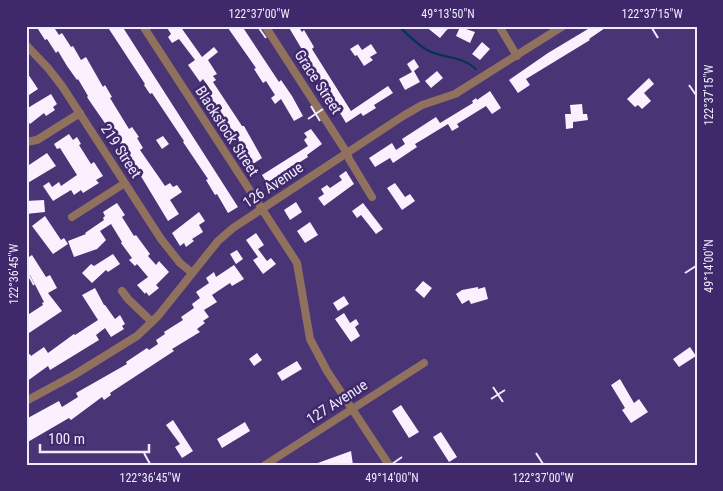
<svg xmlns="http://www.w3.org/2000/svg" width="723" height="491" viewBox="0 0 723 491" font-family="'Roboto Condensed',sans-serif">
<style>
.lines{fill:none;stroke-linecap:round;stroke-linejoin:round}
.stream{stroke:#02354c;stroke-width:2}
.building{fill:#faf0fe}
.minor{stroke:#90715d;stroke-width:8}
.ticks{fill:none;stroke:#efebfb;stroke-width:2}
.labels{text-anchor:middle;stroke-width:5;stroke-linejoin:round;paint-order:stroke}
.street-label{font-size:15px;fill:#efebfb;stroke:#3f296a}
.neatline{fill:none;stroke:#efebfb;stroke-width:2}
.ticks-label{font-size:12px;text-anchor:middle;fill:#efebfb}
</style>
<rect width="100%" height="100%" fill="#493476"/>
<g class="lines">
<path class="stream" d="M399 26C409 36 417 45 429 51 446 59 460 55 476 69"/>
</g>
<path class="building" d="M36 26H53L59 35 62 33 71 47 73 46 81 60 86 57 103 87 105 85 112 97 110 98 129 129 132 127 139 137 137 138 143 148 140 150 156 173 165 186 170 183 173 187 177 185 182 192 170 200 179 214 168 221 136 168 91 103 87 97 88 96 78 79 77 80 67 66 58 51 56 53 47 39 45 40Z
M107 26H122L238 207 228 213 217 194 215 195 206 180 208 179 183 142 184 141 152 93 150 94 144 85 145 84Z
M166 26H180L202 57 214 47 218 52 208 60 217 74 213 76 216 80 213 82 242 126H244L262 158 253 164 208 94 212 92 203 79 200 82 188 65 195 60 179 39 172 43 168 37 171 34Z
M232 26H242L279 82 281 80 292 96 303 116 294 121 281 99 275 104 271 98 275 95 266 81 263 83 254 69 256 68 228 28Z
M288 26H298L302 32 304 30 314 47 312 49 351 111 388 86 393 93 374 105 376 108 363 116 361 113 346 123Z
M425 26H450L440 38Z
M593 26H608L589 39 590 40 526 79 530 85 518 93 509 80 548 53Z
M460 27 475 32 470 43 456 36Z
M482 42 490 49 480 60 472 54Z
M358 44 362 50 371 44 377 53 370 57 373 60 364 66 357 55 355 56 350 49Z
M414 59 419 67 414 71 420 82 405 90 399 79 412 72 407 64Z
M26 71 38 89 26 97Z
M437 71 443 78 431 88 425 81Z
M649 78 654 84 644 93 651 101 642 109 638 105 635 107 627 99Z
M490 91 501 108 492 114 486 106 457 124 459 127 452 131 448 124 415 144 417 147 393 163 390 158 375 167 369 158 392 143 396 150 405 144 402 139 436 117 440 123 473 103 472 101 476 98 477 100Z
M51 94 57 104 53 107 55 110 46 116 44 113 30 124 26 119V109Z
M582 104 583 114H587L588 120 573 122V128L566 129 565 114H571L570 105Z
M311 129 322 144 307 155 308 157 267 183 262 175 308 146 304 140 307 137 304 133Z
M69 134 73 140 77 137 81 144 79 145 91 164 94 162 103 176 96 180 99 183 83 193 81 190 74 195 71 190 53 201 43 186 49 182 52 187 59 182 61 186 77 175 60 148 57 149 54 144Z
M163 136 169 144 162 149 156 140Z
M47 153 56 166 26 184V167Z
M346 171 354 184 324 206 318 198 324 194 321 189 327 185 330 188 342 180 339 176Z
M395 183 405 197 410 194 415 201 402 210 387 188Z
M44 200 45 212 26 214V201Z
M296 202 302 212 290 220 284 210Z
M117 203 125 215 122 217 134 236 136 235 150 254 148 256 156 265 159 261 169 272 156 285 159 288 149 296 146 292 145 294 137 285 148 277 137 264 135 266 129 260 132 258 121 243 122 242 111 224 100 231 106 240 97 249 74 257 68 241 86 234 85 233 104 220 103 218 105 216 103 212Z
M363 203 383 229 376 234 361 215 357 218 352 211Z
M199 212 205 221 199 225 203 232 192 239 194 241 186 247 184 243 180 246 172 233Z
M45 216 61 240 64 238 68 244 53 254 32 226Z
M310 222 318 235 305 243 297 231Z
M256 233 264 245 258 249 267 261 271 258 276 264 263 274 253 260 258 257 246 240Z
M237 250 243 259 236 264 230 254Z
M113 254 120 264 108 272 106 270 92 283 82 273 91 264 94 266Z
M32 255 46 277 50 275 57 288 48 293 62 311 26 335V316L43 305 42 303 44 302 30 275 26 278V259Z
M234 265 244 279 232 286 230 283 212 295 217 302 204 310 209 317 203 321 205 323 197 329 200 332 172 349 174 351 110 393 111 395 104 400 102 397 71 420 69 418 26 443V419L59 401 62 407 78 397 76 393 127 364 126 362 147 348 149 350 158 344 156 340 165 334 164 332 183 320 181 317 194 308 192 304 200 298 196 292 209 283 206 278 214 272 216 277Z
M423 281 432 288 424 298 415 290Z
M478 287V289L485 287 488 299 471 304 469 300 462 304 456 294 462 290Z
M95 288 104 305H105L115 319 120 315 125 324 122 326 124 329 111 337 105 328 96 335 99 340 50 370 48 366 26 382V356L30 354 31 356 44 347 48 353 74 334 75 335 98 320 82 295Z
M344 296 349 304 338 311 333 303Z
M344 313 350 323 356 319 359 324 355 327 360 336 351 342 335 319Z
M690 347 696 356 679 367 673 359Z
M257 353 262 360 254 366 249 359Z
M297 361 302 369 282 381 277 373Z
M620 379 634 403 639 399 648 412 631 423 622 410 625 408 611 385Z
M401 405 419 432 409 438 392 411Z
M173 420 193 451 182 458 175 447 180 444 166 425Z
M245 422 250 431 222 448 217 439Z
M441 432 457 457 449 462 433 437Z
M351 451 353 465H315V464Z"/>
<g class="lines">
<path class="minor" d="M143 26 297 263 310 339 327 371 389 465
M265 26 347 153 349 159 372 197
M499 26 517 56
M26 45 48 68 62 86 161 239 180 263 191 272
M26 142 37 140 80 113
M72 217 125 183
M122 291 128 299 152 322
M26 401 74 375 137 336 158 316 218 241 233 228 403 116 422 105 455 94 563 26
M265 465 424 363"/>
</g>
<path class="ticks" d="M259 28 266 38M652 28 658 38M438 34 448 28M689 85 696 95M311 106 320 121M308 119 323 109M685 273 696 266M28 274 34 285M493 387 503 402M491 399 505 390M144 453 150 464M536 453 543 464M392 464 402 457"/>
<g class="labels">
<g class="street-label">
<text transform="translate(318 82) rotate(57)" y="5">Grace Street</text>
<text transform="translate(227 131) rotate(57)" y="5">Blackstock Street</text>
<text transform="translate(121 151) rotate(57)" y="5">219 Street</text>
<text transform="translate(273 185) rotate(-34)" y="5">126 Avenue</text>
<text transform="translate(337 402) rotate(-33)" y="5">127 Avenue</text>
</g>
</g>
<rect width="723" height="491" fill="none" stroke="#3f296a" stroke-width="55"/>
<path d="M40 444v8h109v-8" fill="none" stroke="#efebfb" stroke-width="2.5"/>
<text x="48" y="444" font-size="15" fill="#efebfb" stroke="#3f296a" stroke-width="4" paint-order="stroke">100 m</text>
<rect x="28" y="28" width="668" height="436" class="neatline"/>
<g class="ticks-label">
<text x="259" y="18">122°37'00"W</text>
<text x="448" y="18">49°13'50"N</text>
<text x="652" y="18">122°37'15"W</text>
<text transform="translate(709 95) rotate(-90)" y="4">122°37'15"W</text>
<text transform="translate(709 266) rotate(-90)" y="4">49°14'00"N</text>
<text transform="translate(14 274) rotate(-90)" y="4">122°36'45"W</text>
<text x="150" y="482">122°36'45"W</text>
<text x="392" y="482">49°14'00"N</text>
<text x="543" y="482">122°37'00"W</text>
</g>
</svg>
